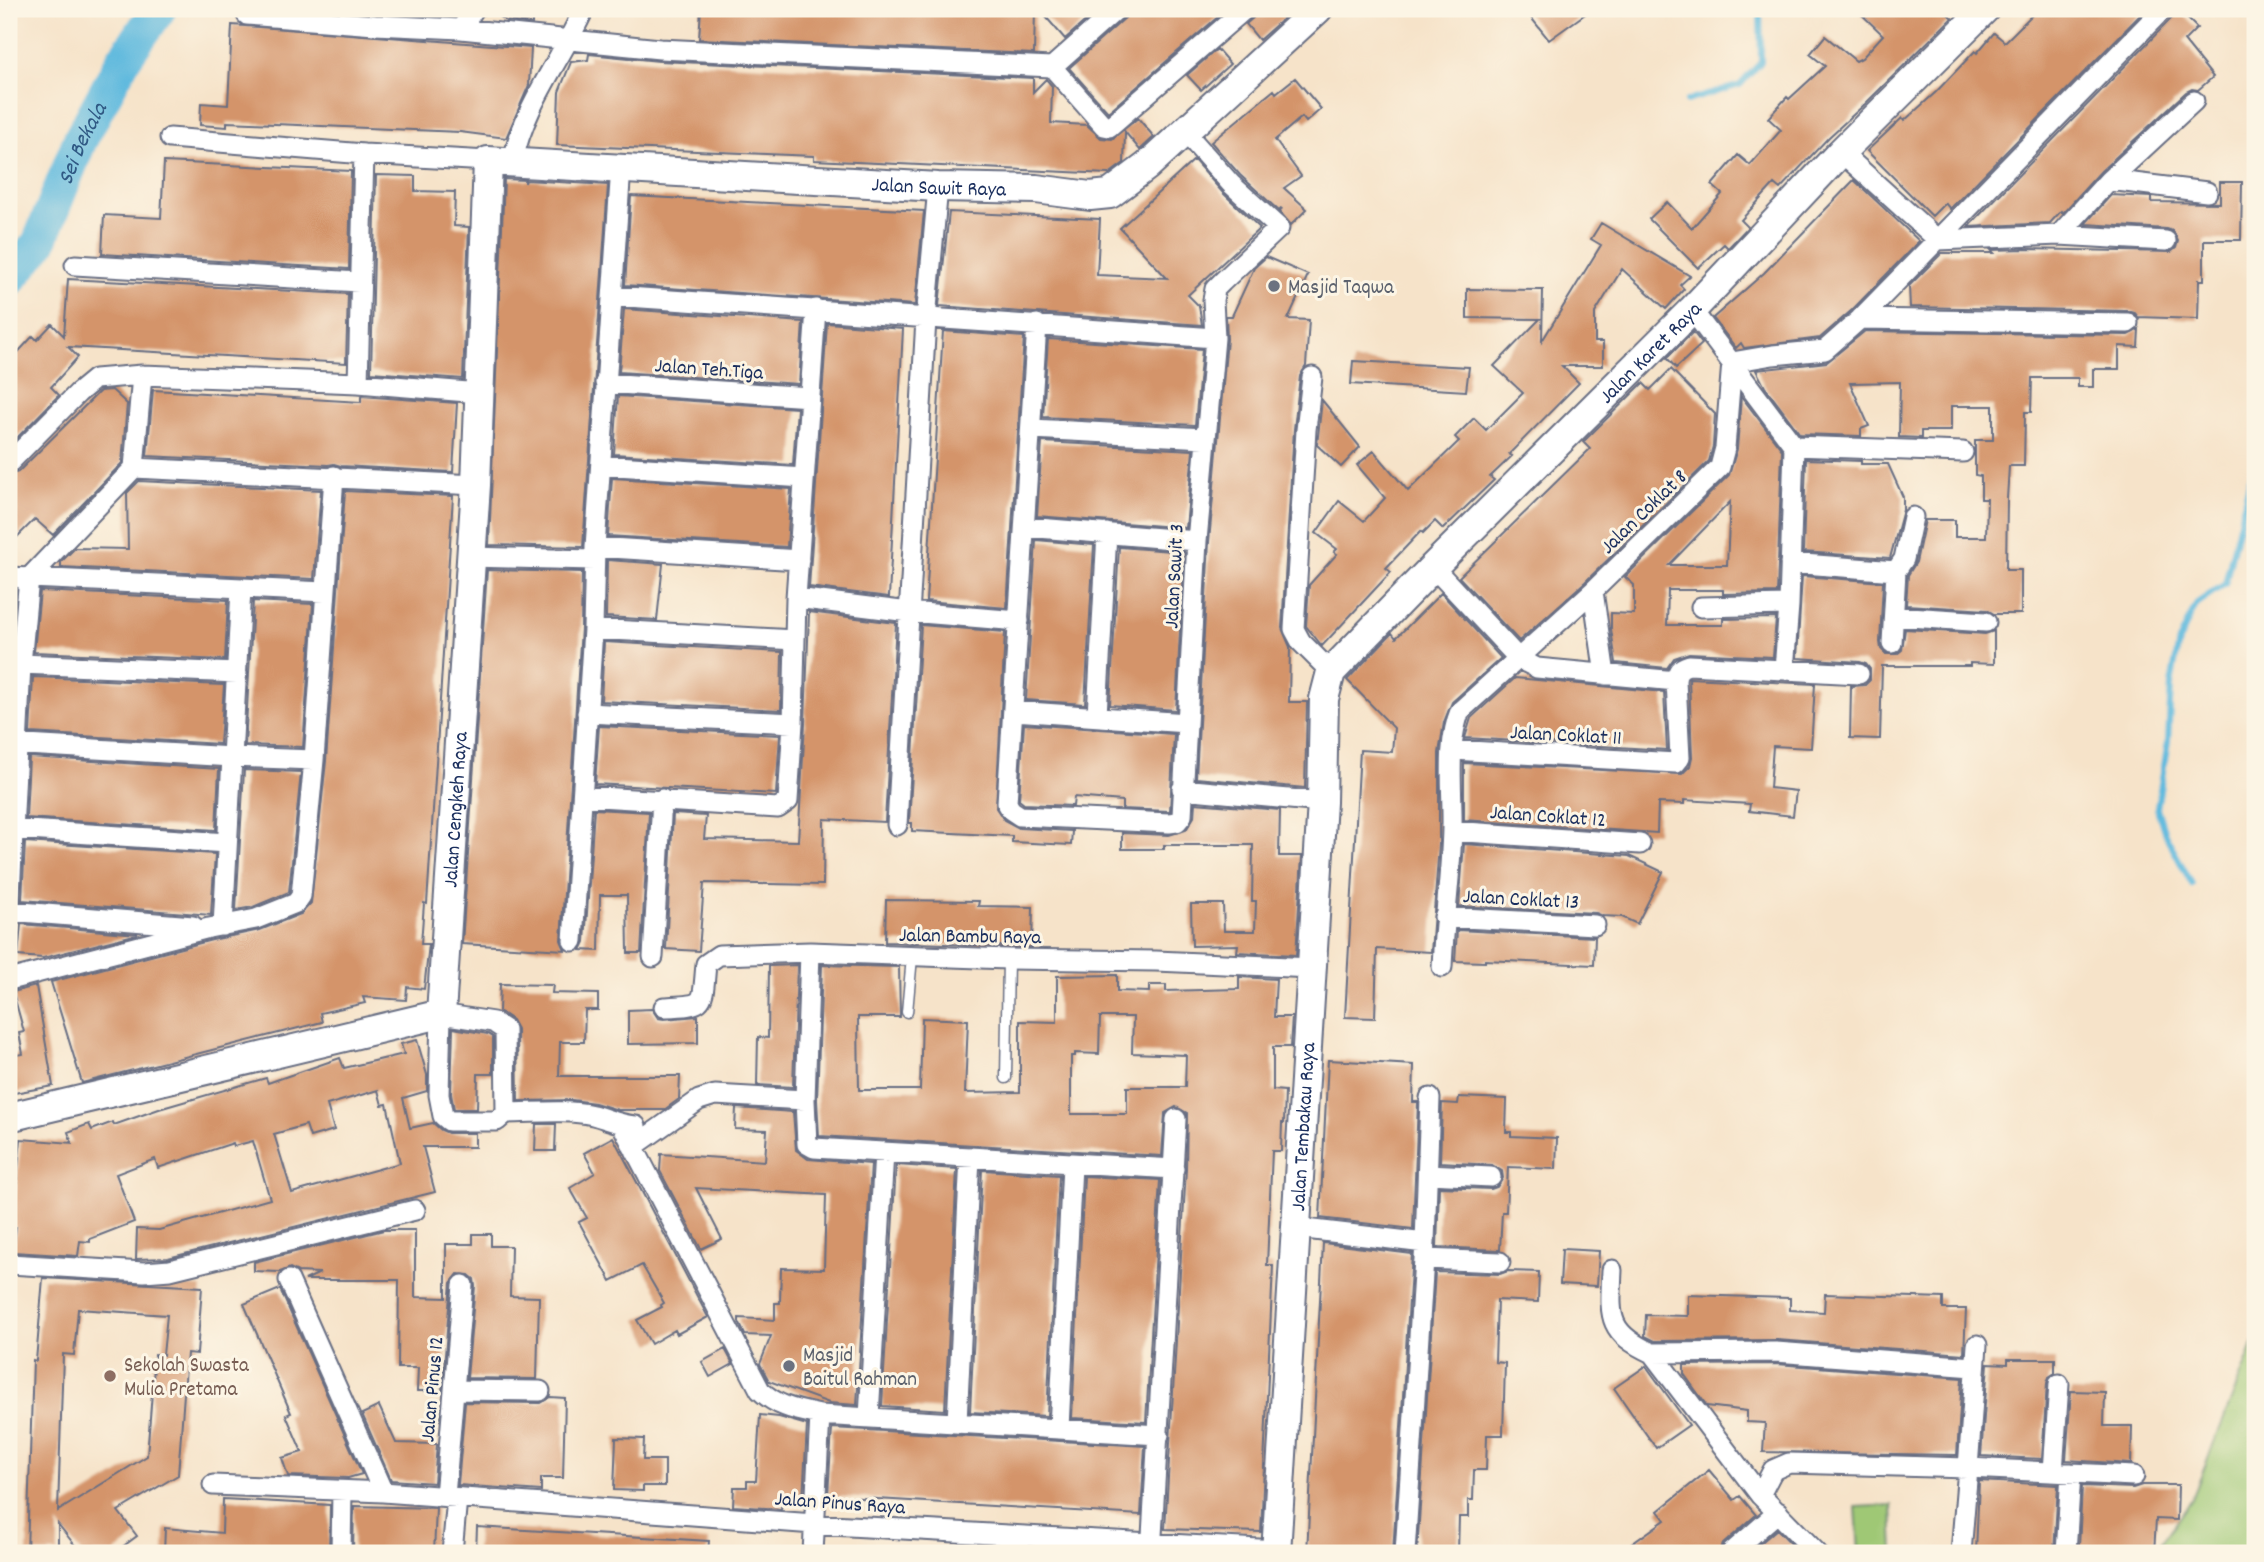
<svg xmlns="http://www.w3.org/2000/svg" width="2264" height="1562" viewBox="0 0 2264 1562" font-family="Dekko,sans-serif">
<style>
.green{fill:#9fc874;stroke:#5d7c69;stroke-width:2}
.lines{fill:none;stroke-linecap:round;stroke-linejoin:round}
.stream{stroke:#60bade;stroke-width:6}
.river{stroke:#60bade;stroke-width:35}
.building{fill:#d4946a;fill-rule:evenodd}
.lane-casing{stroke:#686e83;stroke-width:13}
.street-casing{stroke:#686e83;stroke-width:23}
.secondary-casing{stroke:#686e83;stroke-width:32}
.lane{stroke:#fff;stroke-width:10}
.street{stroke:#fff;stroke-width:19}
.secondary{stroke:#fff;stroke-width:28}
.worship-dot{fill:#6b7280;stroke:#fcf5e5;stroke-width:2.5}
.education-dot{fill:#8d6e63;stroke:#fcf5e5;stroke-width:2.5}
.labels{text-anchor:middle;stroke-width:6;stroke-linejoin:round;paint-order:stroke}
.street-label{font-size:21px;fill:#1b2f5e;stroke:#fcf5e5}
.worship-label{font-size:21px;fill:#5b616d;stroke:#fcf5e5;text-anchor:start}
.education-label{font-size:21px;fill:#785e54;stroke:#fcf5e5;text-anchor:start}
.water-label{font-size:23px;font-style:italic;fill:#305984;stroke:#fcf5e5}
</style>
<rect width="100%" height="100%" fill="#fcf5e5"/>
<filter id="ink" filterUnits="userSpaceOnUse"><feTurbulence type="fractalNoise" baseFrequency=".0143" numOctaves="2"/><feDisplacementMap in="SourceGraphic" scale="14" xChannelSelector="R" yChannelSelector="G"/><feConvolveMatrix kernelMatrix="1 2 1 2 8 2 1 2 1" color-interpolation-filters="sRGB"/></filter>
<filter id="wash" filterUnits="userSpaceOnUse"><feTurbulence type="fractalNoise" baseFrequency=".00686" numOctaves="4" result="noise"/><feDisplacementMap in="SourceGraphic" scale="28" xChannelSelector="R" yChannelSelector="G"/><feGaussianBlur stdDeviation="1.57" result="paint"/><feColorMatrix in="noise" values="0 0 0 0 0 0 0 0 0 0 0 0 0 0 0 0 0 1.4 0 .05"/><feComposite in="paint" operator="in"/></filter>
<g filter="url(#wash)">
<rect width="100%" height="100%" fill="#f6e3c9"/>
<path class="green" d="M2255 1340V1553H2154L2192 1499Z
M1892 1505 1894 1553H1859L1856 1507Z"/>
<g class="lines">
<path class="stream" d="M1687 101 1740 85 1761 62 1760 9
M2192 884 2165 834 2157 808 2168 742 2171 685 2179 641 2197 603 2225 584 2251 475 2255 471"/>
<path class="river" id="s1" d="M9 280 39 243 80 140 123 60 159 9"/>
</g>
<g id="blocks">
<path class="building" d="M405 9H460L455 16 415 15Z
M487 9H532V24L506 21Z
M701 9H1035L1034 54 699 39Z
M1039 9H1099L1065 39Z
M1129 9H1227L1108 112 1069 68 1125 18Z
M1257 9H1294L1259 40 1246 24 1253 18Z
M1524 9H1592L1549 40Z
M1856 9H1943L1952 18 1865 104 1829 137 1780 189 1774 184 1741 220 1748 227 1728 248 1724 244 1698 268 1649 219 1667 202 1692 228 1722 194 1712 185 1738 155 1750 165 1781 130 1768 118 1787 97 1789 99 1825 66 1810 54 1825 36 1856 61 1862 58 1883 35Z
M2038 9H2146L1950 209 1945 203 1932 216 1867 151 1902 118 1904 121 1936 92 1975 51 1977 53 1994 33 2005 42Z
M2175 9H2178L2197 28 2184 41 2213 77 2198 90 2192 89 2186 92 2101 171 2063 213 2061 211 2050 223 1968 227 2172 18Z
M232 25 531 48 529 85 506 138 460 132 227 122V127L200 125 201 103 228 105Z
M1217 49 1230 64 1201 90 1187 75Z
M589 54 659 61 1033 78V92L1046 79 1052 86 1051 123 1087 125 1101 138 1112 139 1138 118 1154 137 1140 150 1125 132 1124 163 1109 174 814 160V156L557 145 559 92 571 62 588 60Z
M1295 78 1321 109 1306 122 1302 117 1275 140 1301 176 1284 188 1307 209 1291 225 1280 212 1282 208 1279 211 1240 175 1211 142 1274 90 1276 93Z
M1194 160 1223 193 1260 228 1188 295 1199 306 1202 325 939 306 949 212 1100 219 1097 275 1167 278 1120 228Z
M164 162 351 171 349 269 102 254 104 215 161 218Z
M376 175 415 176V191L455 192 454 226 469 227 463 379 371 372Z
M504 179 525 180V183L526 180 608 185 583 547 489 545Z
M1854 180 1919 241 1852 310 1820 338 1744 348 1741 343 1736 348 1713 318 1764 273Z
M2220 182H2242L2241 240H2204V280H2199L2198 319 2139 317V318L2135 313 2128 311 1910 307 1909 286 1942 253H1994L1991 250 2025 249 2171 252 2176 248 2178 241 2173 231 2167 229 2085 224 2111 195 2151 197V202L2220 203Z
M631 196 924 211 915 305 625 285Z
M1601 223 1690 276 1680 285 1684 289 1666 309 1622 269 1595 313V342H1603V366H1562L1579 383 1509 454 1512 456 1490 477 1494 480 1443 529 1435 521 1423 533 1421 531 1386 568 1391 572 1322 646 1306 626 1309 585 1337 554 1334 552 1337 549 1316 533 1339 501 1364 521 1385 498 1357 465 1374 451 1408 491 1459 441 1455 437 1474 418 1486 430 1523 393 1494 366 1540 319 1467 318V289L1543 290 1542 341 1601 245 1591 239Z
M1266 257 1308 275 1288 319 1309 320 1306 366 1300 376 1294 429 1282 628 1290 647 1289 702H1307L1305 788 1196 778 1209 542 1227 339 1226 316H1232L1254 268Z
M68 279 348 294 346 363 68 347 78 357 51 387 59 395 9 446V362L33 336 37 340 52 324 64 336Z
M624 309 803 322 799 384 619 372Z
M827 323 903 329 889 597 809 587Z
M2139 329 2138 347 2119 346V369H2093V387H2078V378H2032L2031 412H2025L2024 466H2009L2007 499 2006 570H2021V614H1994L1987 610 1906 605 1908 575 1916 562 1925 520H1955V537H1986L1987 499H1981V476L1975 475V440H1993V406H1951V431H1921V438L1899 437 1900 382 1850 383 1869 426 1861 429V436L1800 434 1765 387 1756 370 1827 362 1865 331 2128 335Z
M943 331 1024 337 1007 608 926 601Z
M1693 332 1702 344 1676 368 1667 358Z
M1048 339 1202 349 1195 425 1043 417Z
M1353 361 1469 367 1466 391 1351 384Z
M1671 369 1715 414 1713 446 1709 461 1585 582 1519 641 1459 577 1590 449 1583 442 1643 383 1650 390Z
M112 390 127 404 122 463 53 535 35 519 9 545V475L18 472 100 391Z
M153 390 361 402V396L457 403 453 472 341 466 334 464 328 465 147 456Z
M618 396 797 408 793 465 614 454Z
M1741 396 1782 450 1777 593 1723 594V590H1668L1667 625H1723V619L1776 618 1773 657 1689 653 1674 658 1667 668 1616 663 1611 629V613L1634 614V585L1625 577 1729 475 1737 449ZM1730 502 1727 565H1669L1700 533Z
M1322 400 1360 447 1341 467 1317 445Z
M1042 442 1193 450 1186 528 1037 516Z
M1806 459 1861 461V464H1888L1903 497V510L1890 558 1803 552Z
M612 478 791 489 787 547 608 536Z
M139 481 321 490 314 579 61 567V562L75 548 128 549 127 493Z
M345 491 453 496 427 904 424 903 421 944H429L424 989 407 987 406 1000 363 997 365 1003 320 1013 322 1022 82 1083 51 982 212 940 260 930 301 914 311 903 326 761Z
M1036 540 1094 545 1085 704 1026 700Z
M1119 547 1184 552 1176 710 1110 705Z
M607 560 663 564 657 620 606 617Z
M487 570 582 572 581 628 561 940 565 950 462 944Z
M1802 576 1883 582 1880 642 1881 649 1886 654H1897L1902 650 1905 629 1985 634 1994 631V664L1970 663V666H1882L1880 739 1850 738 1851 686 1865 685 1870 680V669L1866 664 1860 662 1797 658Z
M9 589 16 590 9 664Z
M40 591 228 600 225 660 34 652Z
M1441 593 1501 658 1452 702 1444 722 1439 753V845L1431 952 1377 949 1375 1018 1345 1017 1360 750 1392 752 1394 728 1347 680 1392 633 1396 638Z
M253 601 313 604 303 747 245 745Z
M809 612 896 623 885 822 824 819 823 885 704 883 699 951 666 949 673 814 706 816 704 839 798 841 805 724Z
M921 625 1005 632 996 808 1004 820 1019 828 1072 831 1071 845 1012 842V836L912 831V823H909Z
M604 642 782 652 781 710 601 701Z
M33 677 224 685 220 744 30 733Z
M1515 678 1664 692 1667 750 1465 738 1471 718Z
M1689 678 1815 684 1811 748 1773 746 1770 788 1796 791 1793 816 1749 811 1750 804 1684 800V804L1658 803 1657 833 1464 820V763L1682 774 1690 766 1692 757Z
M1024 724 1174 734 1170 811 1122 809V801L1074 797 1073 806 1024 804 1019 800Z
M599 726 780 735 776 794 595 784Z
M29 757 219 769 216 830 26 818Z
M244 770 301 772 289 892 253 907 236 910Z
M1195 803 1280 810 1279 856H1302L1296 955 1237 952 1238 945 1192 946 1191 904H1223L1224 931H1255L1256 901H1252L1253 845H1164V849H1122V833L1169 835 1186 830 1194 817Z
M594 809 649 812 641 953H628L627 895H600L599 951 581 950 585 942Z
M25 842 215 854 211 915 22 900Z
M1464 844 1629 856 1663 872 1637 924 1622 917 1603 916 1596 913 1459 906Z
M886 900 979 901 978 906 1033 907 1032 947 885 942Z
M21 924 138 934 43 958 18 956Z
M1457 930 1595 937 1594 965 1485 960V962L1455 961Z
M797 965 793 1087 757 1085 758 1037 768 1038 769 966Z
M822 965 899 967 900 1017H858L859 1090H920L922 1018 968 1020 965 1093 1020 1092V1021L1057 1022V976L1117 975V991L1149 992V985H1166V991L1239 989V977L1276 979 1274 1017H1292L1290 1047H1273V1090L1285 1091 1284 1123H1282L1281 1151H1272L1267 1265H1273L1261 1532 1165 1529 1186 1169 1187 1113 1176 1107 1165 1113 1162 1156 819 1136 817 1100ZM1100 1017H1133L1132 1053 1186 1055 1185 1087H1127V1114H1071V1056H1075V1053L1099 1054Z
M500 984 553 985 552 993 598 994V1010H585L584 1042H560L559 1076H680L679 1099 664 1110H618L595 1103 572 1100 518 1101 517 1029 512 1020 499 1011Z
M36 986 53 1086 14 1093 9 1056 23 1054 19 1033 24 1032 13 992Z
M652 1009 658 1018 664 1019 698 1016V1043L628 1044V1010Z
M453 1028 488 1034 493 1037V1074H478L477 1109H454L451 1094Z
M417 1040 427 1075V1091L403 1098 410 1128 433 1123 441 1130 448 1133H475V1147H423L435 1192 168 1258 136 1259 137 1229 159 1230 270 1199 253 1141 234 1146 233 1143 158 1168 155 1159 116 1174 134 1222 90 1239V1242L80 1241 78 1256 13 1252 16 1227H12L21 1139 72 1143 68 1132 89 1124 92 1130 113 1122 114 1125 159 1109 266 1078 268 1083 285 1077 340 1058 344 1068 404 1054 401 1044ZM378 1090 382 1105 387 1104 400 1163 292 1193 274 1134 306 1125 310 1137 334 1130 327 1105Z
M1328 1060 1414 1065 1413 1102H1418L1413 1229 1320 1218Z
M1459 1097 1507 1099 1506 1132H1511V1136L1557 1138 1556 1169 1508 1167 1506 1212H1502L1500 1250 1437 1247 1439 1187 1491 1189 1497 1187 1503 1178 1502 1171 1492 1165 1440 1162 1442 1103 1458 1104Z
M736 1108 793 1112 796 1150 808 1159 871 1164 857 1405 829 1403 769 1381 760 1364 771 1336 745 1335 739 1322V1318L775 1320V1303H780L781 1268 824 1269 826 1195 696 1188 722 1239 701 1249 660 1171 661 1154 765 1161 767 1130 735 1129Z
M536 1124H556L555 1151H535Z
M613 1137 708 1317 677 1334 675 1330 651 1344 637 1320 662 1307 661 1305 664 1303 642 1265 611 1281 579 1222 587 1218 570 1188 595 1173 584 1153Z
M896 1165 957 1169 945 1410 882 1406Z
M982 1170 1059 1175 1047 1416 970 1412Z
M1084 1176 1160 1180 1146 1422 1072 1418Z
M384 1230H415V1297L446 1298V1244H473V1234H491V1246H511L510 1296 539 1297 537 1379 467 1378 475 1286 474 1279 469 1275 458 1274 451 1283 442 1391H417L418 1368H398L399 1280H305L320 1273 298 1272 290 1268 280 1272 254 1271V1262Z
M1323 1243 1412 1254 1393 1553H1307Z
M1562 1249 1599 1251 1597 1286 1560 1284Z
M1508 1271 1539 1272 1538 1302 1497 1300 1495 1362 1505 1363 1503 1435H1487L1486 1470H1474L1473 1500H1468V1517H1459L1458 1552 1417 1553 1435 1272 1500 1274Z
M43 1278 202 1287 197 1354 187 1353 178 1475 118 1511 137 1536 114 1553H81L58 1524V1553H27L33 1360 36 1361ZM78 1309 167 1315 163 1355 155 1354 147 1456 58 1511 63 1354 74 1355Z
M280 1289 362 1474 348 1478 288 1476 282 1458 302 1452 286 1415 291 1413 244 1304Z
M1825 1294 1943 1298V1309H1966L1964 1354 1777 1340 1655 1341 1645 1336 1646 1315 1688 1316V1295L1790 1298V1310L1824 1312Z
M725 1349 733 1364 710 1377 702 1362Z
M2008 1359H2055V1373L2049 1377 2047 1383 2042 1459 1981 1456 1988 1363 2008 1364Z
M1776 1364 1962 1378 1957 1455 1763 1452 1765 1423 1747 1422V1411L1707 1406 1684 1374V1365Z
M1646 1366 1689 1425 1656 1448 1614 1388Z
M2071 1391 2105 1392 2104 1426H2132L2131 1464 2066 1460Z
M550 1397 565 1398 563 1478H541V1491L458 1485 465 1402 540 1403Z
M379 1406 396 1443 437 1444 434 1483 391 1480 362 1414Z
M760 1415 779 1417 807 1425 803 1500H782L781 1509 733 1506 734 1487H747V1481H756Z
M832 1428 1145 1446 1141 1515 828 1496Z
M616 1438 644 1439 643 1460H665V1486H643V1491L614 1490Z
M1709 1470 1734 1500 1740 1496 1756 1515 1723 1544 1719 1553H1619L1665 1520 1658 1511Z
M1979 1481 2058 1485 2054 1553H1976Z
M2142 1485H2178L2177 1520 2156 1519 2154 1553H2131V1547H2079L2082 1486 2133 1488Z
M223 1499 330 1505 329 1553H164L165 1528 222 1533Z
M354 1506 436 1508 434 1553H353Z
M477 1527 709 1541 708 1553H476Z
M1777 1529 1800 1553H1749Z"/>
</g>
</g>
<g filter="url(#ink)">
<use href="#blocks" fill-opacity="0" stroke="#686e83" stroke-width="2"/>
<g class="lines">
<g class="lane-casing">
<path id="lane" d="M907 1012 912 957
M1006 1078 1008 959"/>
</g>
<g class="street-casing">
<path id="street" d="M247 15 375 25 461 29 660 49 1052 67 1117 9
M461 29 474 9
M1052 67 1104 126 1109 127 1245 9
M170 138 364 154 488 161
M1841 152 1938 240 2059 235 2166 241
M513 161C524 105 561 60 584 9
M2109 180 2194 101
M2059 235 2109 180 2207 192
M75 265 359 282
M613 296 1215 338
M1692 310 1794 446 1789 605 1784 670
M1860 319 2128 323
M1037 324 1007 803 1011 810 1020 816 1169 823 1177 822 1182 816 1197 541 1215 338 1213 300 1215 289 1222 282 1279 228 1231 184 1185 132
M1312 377 1306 430 1294 629 1301 642 1331 672
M358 383 364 154
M605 383 810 397
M1032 429 1205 438
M1794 446 1963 452
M9 463 78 393 95 379 142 375 358 383 480 393
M601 465 804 478
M134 468 142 375
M1026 527 1197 541
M595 547 799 560
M470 557 594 560
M1790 563 1896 571 1892 643
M1433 567 1519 659 1537 668 1676 681C1677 671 1679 668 1689 665L1859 674
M1896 571 1904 559 1913 517
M9 577 325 592
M1593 591 1605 675
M796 598 909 612 1019 621
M1701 607 1789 605
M1894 616 1986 622
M593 629 795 640
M21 664 237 673
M1014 711 1187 723
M587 713 793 723
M1097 715 1107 533
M9 744 232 757 314 760
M1453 750 1676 763 1680 758 1676 681
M1182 789 1322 802
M583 796 778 808 788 801 793 723 796 598 816 309
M897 825 926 319 938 187
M13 829 227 843
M1452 831 1640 844
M9 911 193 926
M9 917 21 664 29 578 134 468 476 485
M1444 917 1595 925
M223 926 241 589
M573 941 593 629 595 547 621 167
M810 952 805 1100 807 1144 814 1148 1174 1169
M653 957 662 799
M1442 967C1444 921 1451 874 1452 828 1453 791 1446 745 1460 711L1593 591 1720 467 1725 448 1732 362 1773 355 1825 350 1860 319 2163 9
M9 980 209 928 256 919 296 903 301 896 314 760 334 476
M664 1007C707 1005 702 1006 706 964L719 955 810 952 1008 959 1156 961 1312 968
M441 1014 493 1022 505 1030 506 1113 497 1121H449L443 1116 439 1095Z
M506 1113C534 1113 566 1109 593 1115 608 1119 620 1125 636 1126
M622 1125 760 1390C777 1407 797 1410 820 1415L813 1553
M633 1147 699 1100 715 1095 805 1100
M1428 1174 1491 1177
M1297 1228 1425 1243
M1424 1259 1500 1262
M9 1264 144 1272 170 1270 415 1210
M1612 1270C1610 1316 1606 1332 1652 1353L1760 1495 1817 1553
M289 1280 383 1492
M1977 1345 1968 1468 2134 1476
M1652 1353 1776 1352 1974 1367
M454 1390 540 1391
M820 1415 1159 1435
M869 1417 884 1152
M957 1422 970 1157
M1059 1428 1072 1165
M2053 1472 2059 1384
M213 1485 383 1492 814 1524 1277 1550
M1760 1495 1773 1470 1789 1463 1968 1468 1961 1553
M445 1496 463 1285
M341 1553 342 1491
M452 1553 457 1498
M1151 1553 1176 1119
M1405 1553 1425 1243 1430 1098
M1731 1553 1778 1512
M2066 1553 2071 1473"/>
</g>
<g class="secondary-casing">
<g id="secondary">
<path id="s2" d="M9 1117 441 1014 476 485 488 161 938 187 1036 189 1090 196 1110 194 1147 166 1318 9"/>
<path id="s3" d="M1276 1553 1322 802 1324 699 1331 672 1433 567 1692 310 1841 152 1985 9"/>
</g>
</g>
<use href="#lane" class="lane"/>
<use href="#street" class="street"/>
<use href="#secondary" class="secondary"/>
</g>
</g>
<g class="worship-dot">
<circle cx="1274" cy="286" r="7"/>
<circle cx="789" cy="1366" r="7"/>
</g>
<circle class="education-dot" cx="110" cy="1376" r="7"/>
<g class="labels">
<g class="street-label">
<text dy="7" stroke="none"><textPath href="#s2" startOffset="1750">Jalan Sawit Raya</textPath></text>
<text dy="7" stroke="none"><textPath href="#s3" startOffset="1335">Jalan Karet Raya</textPath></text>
<text transform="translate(709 368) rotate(4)" y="7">Jalan Teh.Tiga</text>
<text transform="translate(1643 511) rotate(-44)" y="7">Jalan Coklat 8</text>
<text transform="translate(1173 576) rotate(-87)" y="7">Jalan Sawit 3</text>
<text transform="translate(1566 734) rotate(3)" y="7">Jalan Coklat 11</text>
<text dy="7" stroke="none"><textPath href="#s2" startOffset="649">Jalan Cengkeh Raya</textPath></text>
<text transform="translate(1548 815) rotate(4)" y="7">Jalan Coklat 12</text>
<text transform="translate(1521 898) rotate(3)" y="7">Jalan Coklat 13</text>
<text transform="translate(970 935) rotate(1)" y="7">Jalan Bambu Raya</text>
<text dy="7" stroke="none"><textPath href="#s3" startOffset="427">Jalan Tembakau Raya</textPath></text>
<text transform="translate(431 1389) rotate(-85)" y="7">Jalan Pinus 12</text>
<text transform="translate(840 1502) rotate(4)" y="7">Jalan Pinus Raya</text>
</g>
<g class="worship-label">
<text x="1288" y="293">Masjid Taqwa</text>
<text x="803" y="1361">Masjid<tspan x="803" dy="24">Baitul Rahman</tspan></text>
</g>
<g class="education-label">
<text x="124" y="1371">Sekolah Swasta<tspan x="124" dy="24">Mulia Pretama</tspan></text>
</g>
<g class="water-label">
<text dy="8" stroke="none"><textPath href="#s1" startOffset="156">Sei Bekala</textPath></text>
</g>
</g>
<rect width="2264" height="1562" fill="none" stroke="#fcf5e5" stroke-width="35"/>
</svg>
